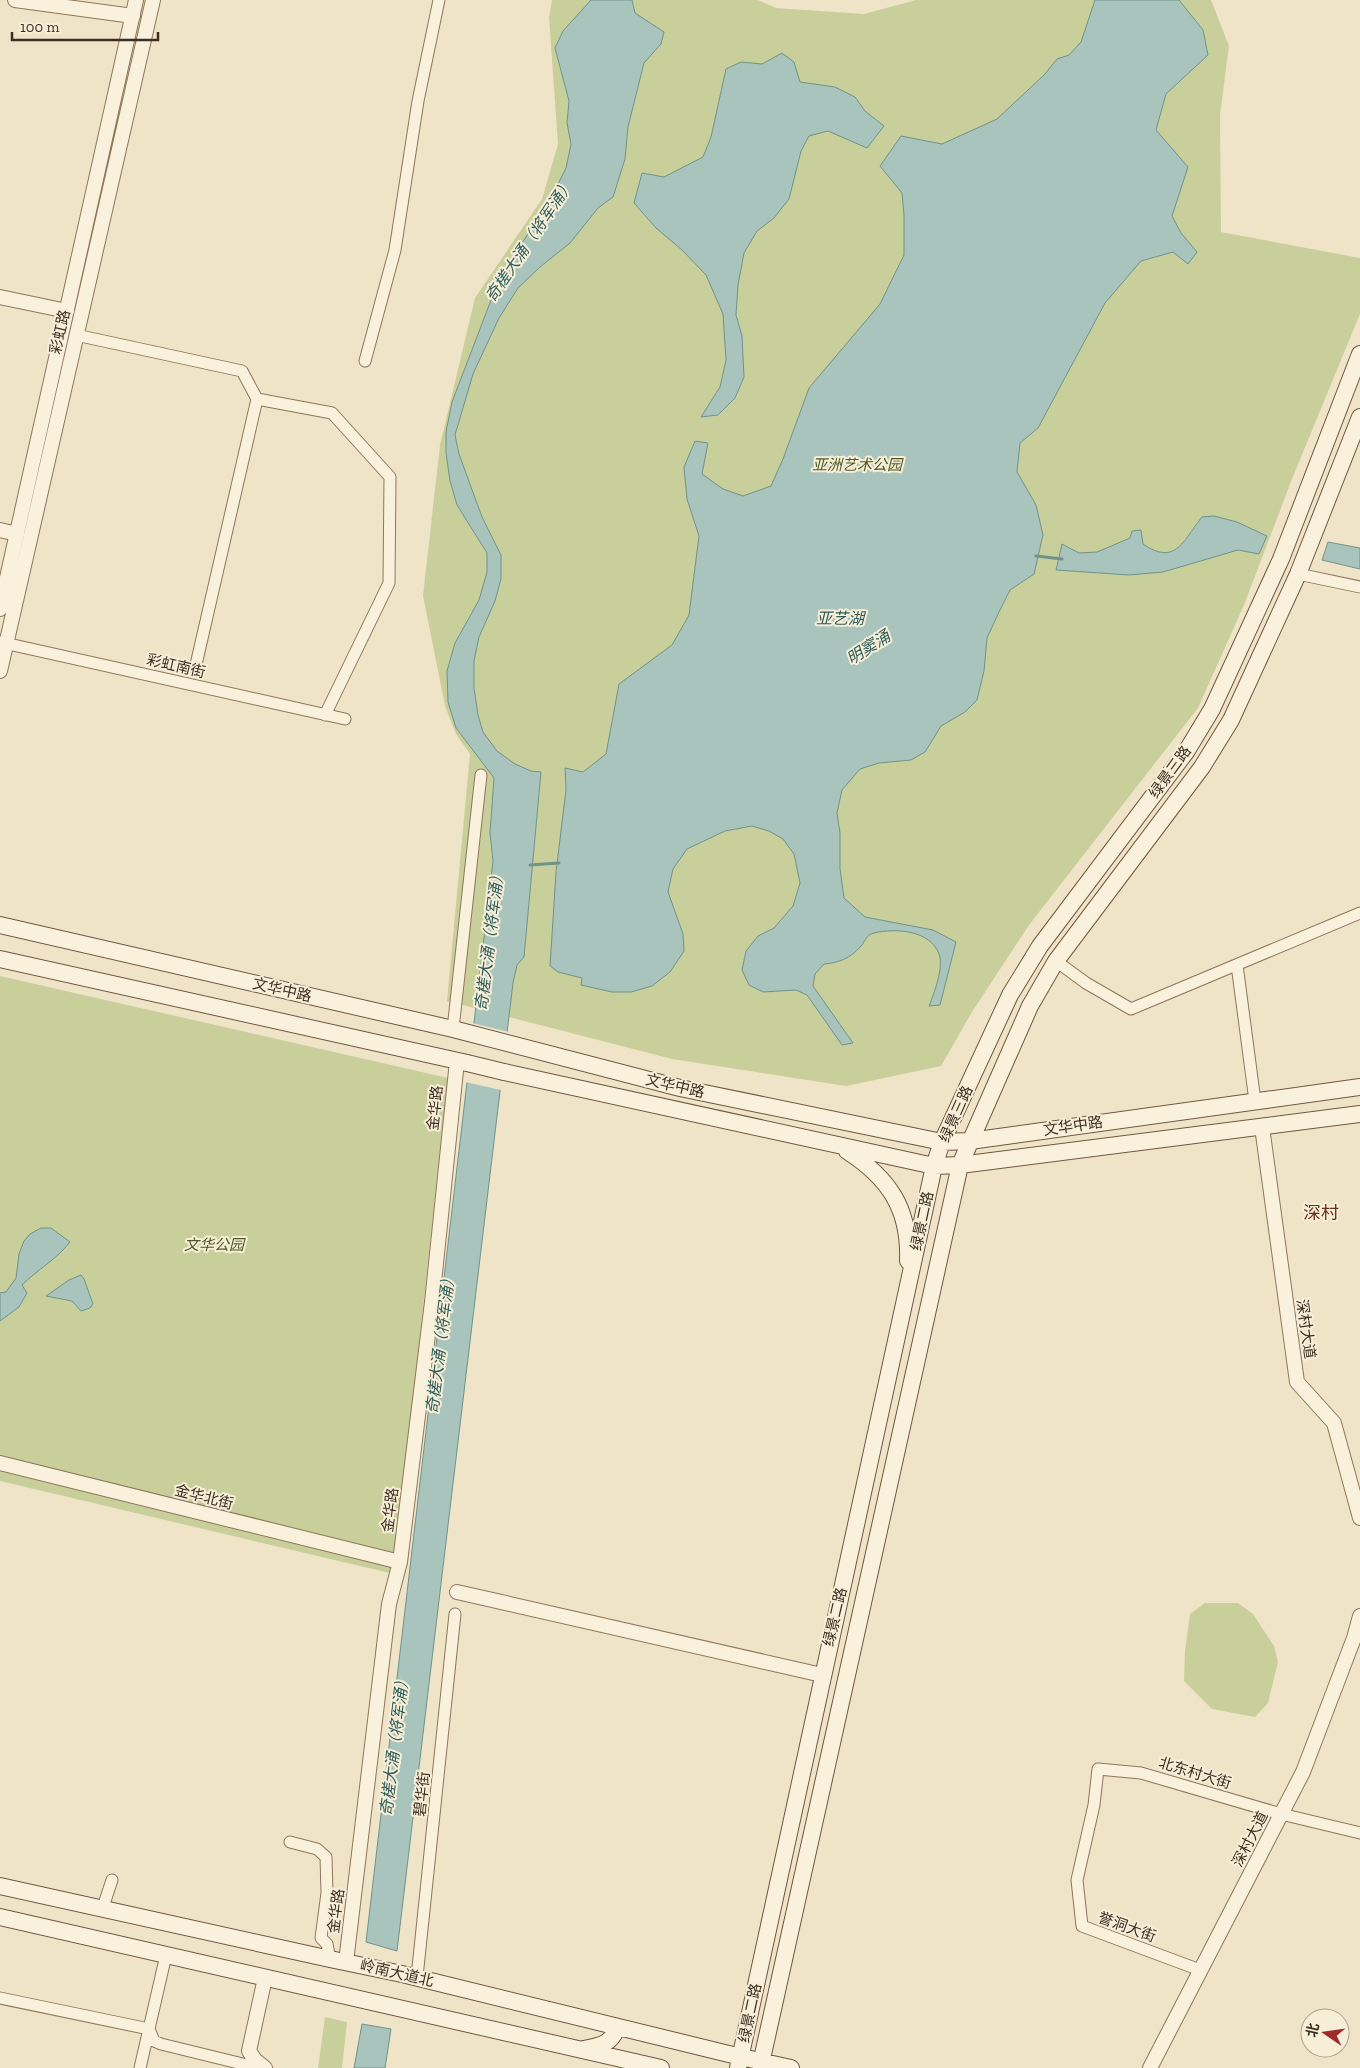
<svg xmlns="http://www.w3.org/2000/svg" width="1360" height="2068" viewBox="0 0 1360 2068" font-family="'Zilla Slab','Noto Sans SC',serif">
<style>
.green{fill:#c9cf9b}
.water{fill:#a9c4bc;stroke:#6f938a}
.pier{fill:#f0e4c8}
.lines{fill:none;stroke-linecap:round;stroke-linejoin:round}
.stream{stroke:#6f938a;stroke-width:3}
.minor-casing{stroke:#8d765c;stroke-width:13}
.tertiary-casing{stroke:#8d765c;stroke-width:16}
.secondary-casing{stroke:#6f573f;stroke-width:18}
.minor{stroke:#faf1dc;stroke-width:11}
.tertiary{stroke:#faf1dc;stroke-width:14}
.secondary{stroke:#faf1dc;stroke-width:16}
.secondary-bridge-casing{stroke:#6f573f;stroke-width:18;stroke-linecap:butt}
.secondary-bridge{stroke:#faf1dc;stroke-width:16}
.labels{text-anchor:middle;stroke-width:4;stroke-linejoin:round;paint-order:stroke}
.street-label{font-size:15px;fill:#3d2e20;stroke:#f7eed8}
.park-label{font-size:15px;font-style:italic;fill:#4d5a26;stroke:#f7eed8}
.water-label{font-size:16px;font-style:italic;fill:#2f5d5a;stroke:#f7eed8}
.quarter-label{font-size:18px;fill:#6b2e1e;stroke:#f7eed8}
</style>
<rect width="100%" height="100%" fill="#f0e4c8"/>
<path class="green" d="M552 0H758L776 8 864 14 916 0H1211L1229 46 1220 115 1221 232 1360 258V314L1292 479 1244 605 1198 708 1029 925 972 1012 941 1066 846 1086 672 1059 447 1001 470 754 456 734 445 706 423 596 440 445 475 298 542 199 558 144 549 17Z
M0 976 448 1078 394 1574 0 1481Z
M1205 1603H1238L1253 1614 1274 1646 1278 1662 1268 1703 1255 1717 1212 1709 1184 1681 1185 1650 1190 1614Z
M325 2017 347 2022 342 2068H318Z"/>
<path class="water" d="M591 0H632L635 13 664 32 661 44 644 63 628 127 625 159 613 197 598 208 570 243 540 267 518 288 499 318 473 374 455 435 459 454 482 517 501 555V579L495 601 479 637 474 661V688L478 715 483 732 497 751 515 764 531 771 541 772 524 957 517 965 513 983 397 1951 366 1942 493 861 490 833 494 778 456 728 448 702 447 671 455 643 479 600 487 572V553L457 505 450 481 446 453V432L452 402 493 295 509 262 547 206 566 168 571 144 567 123 569 101 555 48 563 31Z
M1095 0H1179L1203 30 1208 55 1166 94 1156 130 1188 167 1172 216 1181 233 1197 252 1188 264 1173 252 1141 261 1105 303 1038 428 1020 443 1017 472 1036 505 1043 535 1034 574 1010 590 999 612 987 638 984 671 977 700 965 712 941 726 925 752 911 760 879 763 860 769 842 790 837 813 840 833V869L844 898 865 917 933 930 956 942 940 1005 929 1006C934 994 944 967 939 954 930 930 896 928 874 933 866 935 866 940 861 946 851 958 839 963 824 964L815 974 813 986 853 1043 842 1045 807 995 796 990 763 992 749 985 742 970 746 951 758 936 774 928 793 906 800 883 794 854 783 839 769 831 752 826 725 831 687 849 673 869 668 892 683 934 684 951 670 972 652 986 631 992H612L581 985 582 978 558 972 550 966 556 872 566 790 565 768 583 772 606 754 619 684 672 645 689 615 699 536 687 499 684 467 695 441 708 443 702 474 723 489 743 496 771 486 783 459 809 388 880 304 904 255V215L902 193 880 166 901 136 942 144 997 119 1044 75 1057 59 1069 55 1081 42Z
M782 53 794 62 800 82 835 87 855 97 865 111 884 126 867 148 828 131 809 136 801 151 789 199 774 218 757 231 744 253 738 285 736 315 742 336 744 377 735 398 718 415 701 417 720 387 726 360 723 314 706 275 682 250 656 228 634 203 642 173 664 177 703 157 711 137 726 69 741 62 762 64Z
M1214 516 1237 522 1267 536 1259 554 1238 550 1163 572 1129 575 1056 570 1062 544 1079 553 1097 552 1130 538 1132 531 1141 530 1143 544C1176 567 1184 539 1202 517Z
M1328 542 1360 548V569L1322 560Z
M41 1228H51L70 1242C57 1259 37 1270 22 1285L27 1293 19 1307 0 1321V1293L6 1292 16 1278 19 1254 24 1241 30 1234Z
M81 1275 84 1279 93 1304 90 1308 81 1311 72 1301 46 1296 69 1280Z
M362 2024 391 2029 385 2068H354Z"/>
<path class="pier" d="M472 1023 509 1032 501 1090 465 1082Z"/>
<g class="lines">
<path class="stream" d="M1036 556 1062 559
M530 865 559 863"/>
<g class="minor-casing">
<path id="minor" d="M76 335 242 371 257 399 332 413 390 477 389 583 325 715
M365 361 395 250 418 101 439 0
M1298 574 1360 587
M0 642 345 719
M195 669 257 399
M1056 961 1086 983 1131 1009 1360 913
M1237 965 1255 1101
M453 1029 481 775
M290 1842 317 1849 326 1857 327 1893 321 1938 327 1944 330 1959
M102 1910 112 1880
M1200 1970 1082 1926 1077 1880 1094 1805 1098 1769 1141 1773 1281 1814 1360 1833
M417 1977 455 1614
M0 1998 149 2029
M149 2029 154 2041 161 2044 251 2066 257 2062
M140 2068 166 1955"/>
</g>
<g class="tertiary-casing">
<path id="tertiary" d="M15 0 133 16
M0 297 67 311
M0 530 17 534
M0 609 136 0
M0 671 153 0
M1262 1127 1297 1382 1334 1423 1360 1518
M0 1463 400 1562
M457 1592 822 1675
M346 1962 389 1604 400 1562 432 1302 457 1061
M265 1978 249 2051 255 2060 265 2068
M1150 2068 1303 1772 1354 1638 1360 1616"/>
</g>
<g class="secondary-casing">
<path id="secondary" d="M0 925 453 1029 680 1088 942 1142 970 1141 1360 1087
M0 959 467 1063
M504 1072 934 1166 960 1165 1360 1114
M847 1151C889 1178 910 1209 908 1261
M0 1886 330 1959 402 1974 741 2057 791 2068
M0 1917 661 2068
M584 2049C600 2046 612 2044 617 2027
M738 2068 934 1166 942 1142 1010 995 1040 946 1186 752 1212 709 1281 559 1360 354
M760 2068 960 1165 1030 1006 1056 961 1202 767 1231 720 1298 574 1360 417"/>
</g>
<use href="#minor" class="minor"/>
<use href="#tertiary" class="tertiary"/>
<use href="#secondary" class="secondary"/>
<g class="secondary-bridge-casing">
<path id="secondary-bridge" d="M467 1063 504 1072"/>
</g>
<use href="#secondary-bridge" class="secondary-bridge"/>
</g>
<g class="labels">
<g class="street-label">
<text transform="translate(60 332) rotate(-77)" y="5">彩虹路</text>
<text transform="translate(176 666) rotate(13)" y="5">彩虹南街</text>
<text transform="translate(1170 772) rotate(-54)" y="5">绿景三路</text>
<text transform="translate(282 990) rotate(13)" y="5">文华中路</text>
<text transform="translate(675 1086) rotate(13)" y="5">文华中路</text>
<text transform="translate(435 1108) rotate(-84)" y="5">金华路</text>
<text transform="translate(956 1114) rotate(-66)" y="5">绿景三路</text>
<text transform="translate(1073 1126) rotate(-8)" y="5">文华中路</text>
<text transform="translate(922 1221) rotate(-78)" y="5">绿景二路</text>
<text transform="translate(1306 1329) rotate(82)" y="5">深村大道</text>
<text transform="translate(204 1497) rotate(14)" y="5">金华北街</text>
<text transform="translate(390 1510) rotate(-83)" y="5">金华路</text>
<text transform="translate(835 1617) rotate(-77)" y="5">绿景二路</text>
<text transform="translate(1195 1773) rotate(17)" y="5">北东村大街</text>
<text transform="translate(422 1794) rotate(-84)" y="5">碧华街</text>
<text transform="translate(1250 1839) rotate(-63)" y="5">深村大道</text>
<text transform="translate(336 1911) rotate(-83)" y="5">金华路</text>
<text transform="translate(1127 1927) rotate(20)" y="5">誉洞大街</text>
<text transform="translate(397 1973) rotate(13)" y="5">岭南大道北</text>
<text transform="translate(750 2013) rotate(-78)" y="5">绿景二路</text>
</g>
<g class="park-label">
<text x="857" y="470">亚洲艺术公园</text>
<text x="214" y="1250">文华公园</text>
</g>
<g class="water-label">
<text transform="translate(529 240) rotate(-56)" y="6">奇槎大涌（将军涌）</text>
<text x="840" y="624">亚艺湖</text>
<text transform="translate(868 647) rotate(-33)" y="6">明窦涌</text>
<text transform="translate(489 939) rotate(-83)" y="6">奇槎大涌（将军涌）</text>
<text transform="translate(440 1342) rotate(-83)" y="6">奇槎大涌（将军涌）</text>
<text transform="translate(394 1744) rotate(-83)" y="6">奇槎大涌（将军涌）</text>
</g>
<g class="quarter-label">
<text x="1321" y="1219">深村</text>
</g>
</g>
<g transform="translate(1325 2033) rotate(283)"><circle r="24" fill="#f7eed8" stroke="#ada18e"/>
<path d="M0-4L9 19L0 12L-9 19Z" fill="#9e2a2b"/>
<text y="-8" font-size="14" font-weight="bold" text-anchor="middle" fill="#3d2e20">北</text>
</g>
<path d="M12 32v8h146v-8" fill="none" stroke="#3d2e20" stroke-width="2.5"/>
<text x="20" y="32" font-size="15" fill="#3d2e20" stroke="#f7eed8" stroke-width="4" paint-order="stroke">100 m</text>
</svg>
